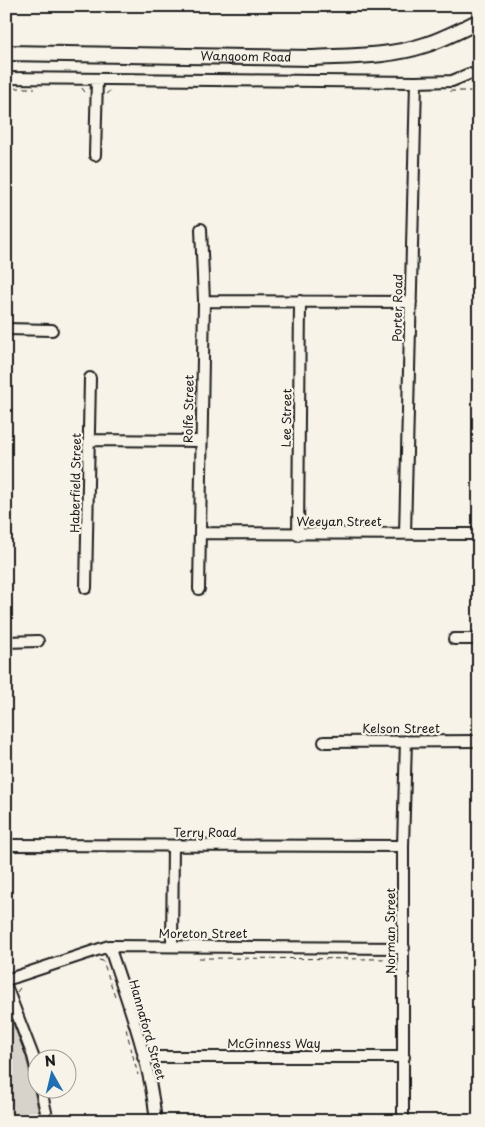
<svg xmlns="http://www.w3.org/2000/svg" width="485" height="1127" viewBox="0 0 485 1127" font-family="'Playpen Sans',sans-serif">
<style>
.green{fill:#d7d3cb;stroke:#7a7874}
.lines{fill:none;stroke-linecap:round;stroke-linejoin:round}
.street-casing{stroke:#1c1c1c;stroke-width:14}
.secondary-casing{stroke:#1c1c1c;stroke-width:18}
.path{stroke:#1c1c1c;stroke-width:1;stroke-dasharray:5 4;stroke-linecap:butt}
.street{stroke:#f7f3e8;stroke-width:10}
.secondary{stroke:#f7f3e8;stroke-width:14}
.labels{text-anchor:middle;stroke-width:4.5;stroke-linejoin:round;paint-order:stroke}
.street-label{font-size:12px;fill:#1c1c1c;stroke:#f7f3e8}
</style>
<rect width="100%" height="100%" fill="#f7f3e8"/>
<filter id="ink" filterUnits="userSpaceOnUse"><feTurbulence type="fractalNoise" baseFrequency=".02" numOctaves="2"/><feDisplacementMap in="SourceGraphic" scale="10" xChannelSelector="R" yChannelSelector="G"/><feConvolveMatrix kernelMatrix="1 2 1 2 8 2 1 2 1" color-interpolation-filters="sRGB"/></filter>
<g filter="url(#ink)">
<path class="green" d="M6 1007 25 1053 41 1121H6Z"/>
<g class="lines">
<g class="street-casing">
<path id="street" d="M6 78 416 82 452 81 469 74
M95 155 97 79
M204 301 411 302
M6 329 52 330
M89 440 201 441
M200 533 479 534
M405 534 416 82
M298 535 300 301
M86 588 90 378
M199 589 204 301 201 229
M454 639H479
M6 642 38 641
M324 742 479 741
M6 845 403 846
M109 946C128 1003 150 1061 156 1121
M172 946 173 846
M6 980 109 946 404 948
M6 986 33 1056 38 1076
M143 1057H404
M41 1090 48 1121
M403 1121V846L406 741"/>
</g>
<g class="secondary-casing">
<g id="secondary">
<path id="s1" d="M6 53 313 58C350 56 389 57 425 45 444 39 461 30 479 21"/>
</g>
</g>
<path class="path" d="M6 88H35
M82 88 87 95
M450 91H479
M106 94 112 89
M199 958 387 959
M388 959 394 964
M99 960 103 961 116 999
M6 962 8 966 12 969
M17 992 22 985
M126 1029 138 1075"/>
<use href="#street" class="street"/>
<use href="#secondary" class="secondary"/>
</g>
</g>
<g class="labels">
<g class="street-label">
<text dy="4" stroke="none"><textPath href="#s1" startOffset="240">Wangoom Road</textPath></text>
<text transform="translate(398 308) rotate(-89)" y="4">Porter Road</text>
<text transform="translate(189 409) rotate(-89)" y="4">Rolfe Street</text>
<text transform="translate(287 418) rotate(-89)" y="4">Lee Street</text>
<text transform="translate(76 483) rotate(-89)" y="4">Haberfield Street</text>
<text x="339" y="526">Weeyan Street</text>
<text x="401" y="733">Kelson Street</text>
<text x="205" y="837">Terry Road</text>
<text transform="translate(391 931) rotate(-90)" y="4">Norman Street</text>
<text x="203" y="938">Moreton Street</text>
<text transform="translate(147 1030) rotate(74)" y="4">Hannaford Street</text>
<text x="274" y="1048">McGinness Way</text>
</g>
</g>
<rect width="485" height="1127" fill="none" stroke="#f7f3e8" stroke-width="25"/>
<rect x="12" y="12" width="460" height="1102" fill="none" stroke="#1c1c1c" stroke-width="2" filter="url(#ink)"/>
<g transform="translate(52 1074) rotate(352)"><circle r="24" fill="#f7f3e8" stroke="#9f9d96"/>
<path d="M0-4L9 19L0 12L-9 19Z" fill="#1f6fb2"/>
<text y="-8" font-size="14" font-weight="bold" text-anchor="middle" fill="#1c1c1c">N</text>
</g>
</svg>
